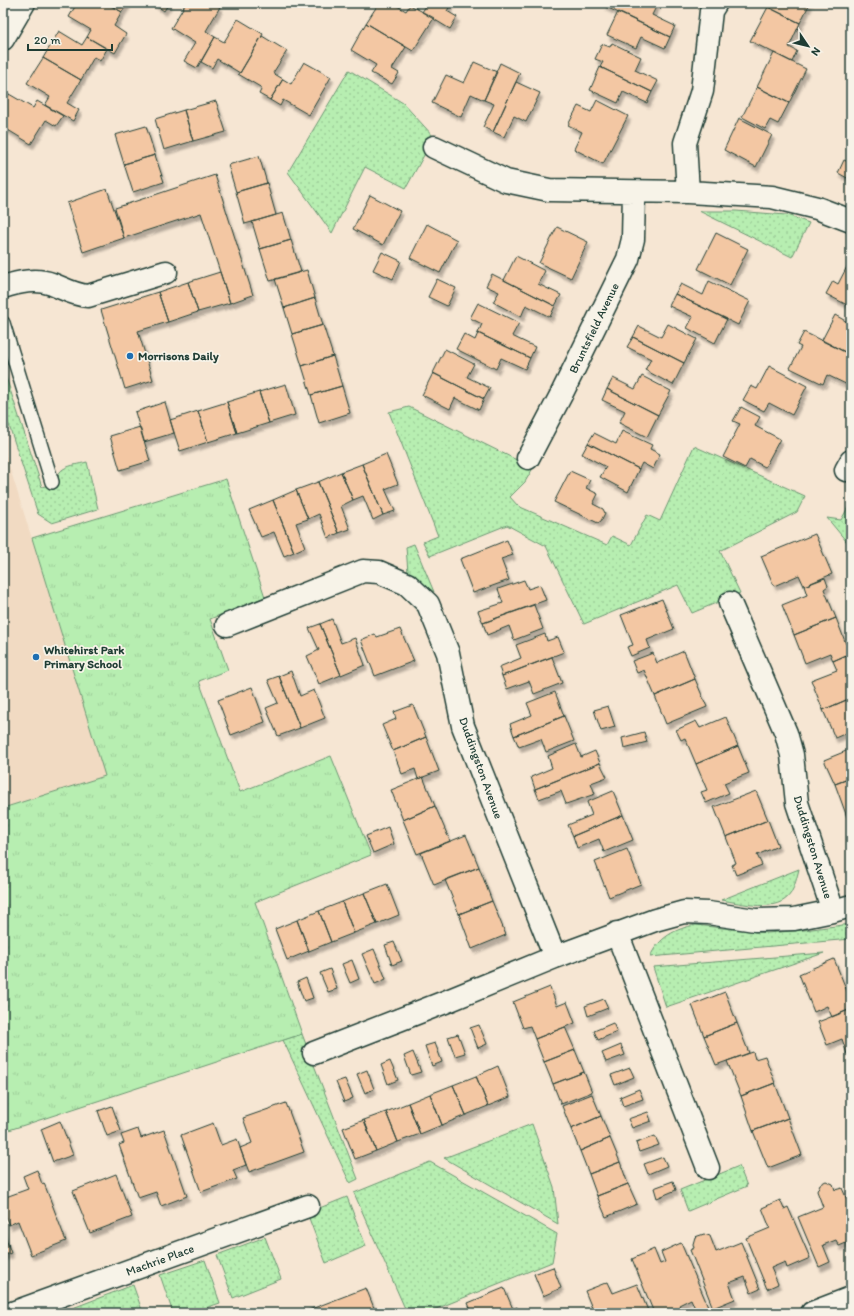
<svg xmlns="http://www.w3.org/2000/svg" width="854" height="1316" viewBox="0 0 854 1316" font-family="Itim,sans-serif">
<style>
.built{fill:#f1dac2}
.grass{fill:url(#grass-dots);stroke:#6b9672}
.park{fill:url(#park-tufts);stroke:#6b9672}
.building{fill:#f3c7a3;stroke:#1f3d34;filter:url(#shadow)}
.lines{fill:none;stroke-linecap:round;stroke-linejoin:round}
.lane-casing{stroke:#1f3d34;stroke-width:16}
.street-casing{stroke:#1f3d34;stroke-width:25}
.lane{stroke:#f7f3e8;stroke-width:13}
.street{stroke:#f7f3e8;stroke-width:22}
.poi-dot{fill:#1f6fb2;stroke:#f7f3e8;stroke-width:1.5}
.labels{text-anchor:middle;stroke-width:3.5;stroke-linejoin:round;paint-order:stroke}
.street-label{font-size:12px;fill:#1f3d34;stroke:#f7f3e8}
.poi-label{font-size:12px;font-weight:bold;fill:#1f3d34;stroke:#f7f3e8;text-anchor:start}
</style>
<defs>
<pattern id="grass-dots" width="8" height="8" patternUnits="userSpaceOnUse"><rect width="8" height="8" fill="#b7eeb1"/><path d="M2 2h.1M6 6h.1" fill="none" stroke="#9dcd99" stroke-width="1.8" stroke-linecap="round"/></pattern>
<pattern id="park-tufts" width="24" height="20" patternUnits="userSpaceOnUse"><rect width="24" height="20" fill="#b7eeb1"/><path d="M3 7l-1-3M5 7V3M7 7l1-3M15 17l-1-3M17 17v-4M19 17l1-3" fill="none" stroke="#9dcd99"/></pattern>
<filter id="shadow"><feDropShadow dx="2.5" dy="4.5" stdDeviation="1" flood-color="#0004"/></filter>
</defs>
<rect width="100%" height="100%" fill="#f6e6d3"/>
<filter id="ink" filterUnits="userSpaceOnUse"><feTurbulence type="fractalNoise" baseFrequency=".025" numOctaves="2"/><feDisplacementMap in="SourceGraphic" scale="8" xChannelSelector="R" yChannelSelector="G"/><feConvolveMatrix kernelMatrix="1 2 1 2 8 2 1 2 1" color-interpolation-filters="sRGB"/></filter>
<g filter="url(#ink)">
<path class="built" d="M3 446 106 777 3 808Z"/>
<path class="grass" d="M349 70 403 103 434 137 406 188 365 167 332 233 288 172Z
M699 211H736L787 215 809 223 792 257Z
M3 368 42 487 59 481C54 466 77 465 87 462L98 509 52 523 38 514 3 407Z
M409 407 533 468 525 482 510 497 518 506 607 545 612 536 631 545 647 515 660 521 694 446 805 496 797 512 720 551 740 593 692 613 678 585 584 624 546 546 507 525 430 556 423 542 438 536 389 412Z
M851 502V547L827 518 841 520Z
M414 544 434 592 408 572 406 547Z
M799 869C797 877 795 886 791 893 778 914 741 903 721 900Z
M851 924V939L650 957C658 938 676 928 696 925L767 933 804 930Z
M824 953 666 1007 653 967Z
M302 1034 358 1179 350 1183 283 1040Z
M532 1124 554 1187 558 1224 444 1158Z
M430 1162 557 1234 552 1262 426 1313H407L354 1193Z
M739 1166 747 1186 688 1211 680 1190Z
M347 1197 366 1246 326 1263 307 1213Z
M265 1237 281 1279 233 1298 217 1255Z
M205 1260 220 1303 191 1313H173L160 1275Z
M133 1285 143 1313H65V1311Z"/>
<path class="park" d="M226 479 265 597 210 619 228 670 199 681 240 792 331 756 371 855 255 902 302 1034 3 1132V808L105 776 32 538Z"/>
<path class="building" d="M77 3H106L122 12 114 26 126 34 115 53 87 37 91 30 69 17Z
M106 3H128L122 12Z
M153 3H169L164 11Z
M186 3H213L220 7 206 31 215 37 197 68 184 61 195 43 171 28Z
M379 3H392L406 11 410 5 434 18 413 51 366 23Z
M428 3H452L447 11 457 17 450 29 422 12Z
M605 3H658L652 15 675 26 670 37 604 6Z
M769 3H810L800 23 768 7Z
M768 7 800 23 789 47 797 51 792 62 750 41Z
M618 12 670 37 665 48 641 37 636 48 607 35Z
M238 19 263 34 240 73 217 59 212 68 201 62 215 37 224 42Z
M366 23 406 47 392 69 399 73 392 84 371 73 376 65 351 50Z
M59 31 82 45 87 37 107 49 100 61 94 57 81 80 43 58Z
M262 36 287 51 273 73 283 79 270 100 259 94 262 88 238 74 240 73Z
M612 43 641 57 635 70 658 81 652 92 600 67 603 62 595 59 602 44 610 47Z
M774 53 806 69 789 103 757 87Z
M43 58 81 80 67 103 79 110 73 121 45 105 50 97 27 83Z
M304 62 331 77 309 115 283 100 280 106 270 100 283 79 291 84Z
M474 62 497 72 484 100 471 94 461 117 432 103 446 75 464 83Z
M500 63 520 73 493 132 483 127 494 104 484 100Z
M600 67 652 92 647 103 623 92 618 103 590 90Z
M516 82 540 93 526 122 514 116 504 137 493 132Z
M757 87 789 103 778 124 770 120 765 129 742 117Z
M9 94 33 108 37 101 63 116 56 126 46 120 31 144 3 127V105Z
M597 100 628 116 603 164 574 149 582 132 568 125 578 106 591 112Z
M216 101 226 132 193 141 184 110Z
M184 110 193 141 164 150 155 119Z
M739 118 772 135 756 167 724 150Z
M146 126 155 155 124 164 115 135Z
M155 155 164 182 133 192 124 164Z
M259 156 267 183 236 192 228 165Z
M844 160 851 163V180L838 173Z
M215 175 253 295 230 303 201 213 124 238 115 208Z
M267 183 276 215 245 224 236 192Z
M107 189 124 238 83 252 67 203Z
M370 195 400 211 383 245 353 229Z
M283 213 291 240 260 249 252 222Z
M427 224 457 240 440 273 410 258Z
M557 227 588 242 571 278 539 263Z
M716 233 748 249 730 285 698 269Z
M291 240 301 272 270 281 260 249Z
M382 252 401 261 393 279 373 270Z
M516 256 545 271 538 284 561 295 555 306 504 280Z
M851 259V297L847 305 826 294 833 281 838 284Z
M307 270 315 298 284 308 275 279Z
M220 272 230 303 198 312 188 282Z
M492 274 555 306 550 317 526 305 521 317 493 302 499 292 486 286Z
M437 279 456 288 447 306 428 297Z
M709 281 750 301 738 325 675 294 681 284 703 295Z
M188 282 198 312 168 322 158 292Z
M158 292 168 322 138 331 153 380 125 389 101 310Z
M675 294 727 319 715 343 687 328 693 317 669 306Z
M315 298 323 325 292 334 284 308Z
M478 303 519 323 512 336 535 347 530 358 478 333 482 324 470 318Z
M835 315 851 324V355L822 340Z
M668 324 697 339 684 363 633 337 639 326 661 337Z
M323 325 333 356 302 366 292 334Z
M804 332 851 355V384L850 386 827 375 823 384 790 368 801 347 797 345Z
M478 333 530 358 525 369 501 358 496 369 456 349 464 334 475 340Z
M633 337 684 363 673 385 645 370 651 359 627 347Z
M445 349 474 364 467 377 490 388 484 399 433 373Z
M333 356 342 386 311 395 302 366Z
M769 366 807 386 792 415 769 403 764 411 743 400 751 386 757 389Z
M433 373 484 399 479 410 455 398 450 409 422 395Z
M642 376 671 391 658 415 607 389 613 378 635 389Z
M286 384 295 415 269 423 259 392Z
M342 386 350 413 319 423 311 395Z
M607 389 658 415 647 437 619 423 625 411 602 400Z
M259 392 269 423 237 433 227 402Z
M165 402 174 433 144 442 135 412Z
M227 402 237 433 208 442 198 411Z
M741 407 760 417 755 426 780 439 765 467 750 459 745 468 723 457 740 424 733 421Z
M198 411 208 442 180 451 170 420Z
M140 427 150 461 120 470 110 436Z
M622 431 652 445 650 449 660 454 653 469 642 463 639 469 588 443 594 433 616 444Z
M588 443 639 469 628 492 600 477 606 467 582 454Z
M386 454 398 484 385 489 395 511 383 515 362 464Z
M362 464 383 515 373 520 363 496 353 500 341 472Z
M570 471 590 480 586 488 598 494 593 504 603 509 605 513 601 521 598 523 554 502Z
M341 472 353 500 341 506 350 529 339 533 318 482Z
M318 482 339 533 328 538 319 514 308 519 296 490Z
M296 490 308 519 296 523 305 547 294 552 273 500Z
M273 500 294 552 284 556 274 532 261 537 249 510Z
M815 534 832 574 804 586 799 575 774 586 761 556Z
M507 540 513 555 501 559 509 580 473 593 460 559Z
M825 578 828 586 824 589 836 618 794 635 782 605 807 595 804 586Z
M524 580 528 589 540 585 546 600 483 623 478 611 503 603 498 589Z
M662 599 674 629 647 640 650 648 631 656 627 647 633 645 621 615Z
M534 605 543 629 514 640 509 626 487 635 483 623Z
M836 618 846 644 849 642 851 646V653L833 661 830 653 805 663 794 635Z
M332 619 341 643 355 638 365 665 341 675 320 624Z
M320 624 341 675 319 684 307 656 319 650 309 628Z
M400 629 414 661 375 676 361 640 375 634 377 637Z
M545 634 547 641 558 637 564 652 502 676 499 667 521 658 516 645Z
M684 651 695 679 655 696 644 670 637 673 632 661 653 653 657 663Z
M851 653V698L823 710 811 680 837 670 833 661Z
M552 657 562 683 534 694 529 681 507 689 502 676Z
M291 671 300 696 314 690 325 718 300 728 279 676Z
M279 676 300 728 278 736 266 708 278 703 268 680Z
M695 679 707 707 666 724 655 696Z
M252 687 265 722 231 735 218 700Z
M555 692 564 716 514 736 510 724 532 715 527 703Z
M851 698V731L835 738 823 710Z
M413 705 426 737 393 751 382 725 396 719 394 712Z
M608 706 615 727 601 731 594 710Z
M564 716 574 741 546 752 541 739 519 747 514 736Z
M726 717 738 746 696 764 685 738 681 740 676 730 696 721 700 728Z
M644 732 647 742 624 748 622 738Z
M426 737 439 771 418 779 415 769 402 774 393 751Z
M576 744 581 757 595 751 600 763 535 789 531 777 552 768 548 756Z
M738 746 749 773 724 783 729 793 706 803 701 792 707 790 696 764Z
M851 749V778L835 784 824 760Z
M600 763 607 777 591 783 595 794 566 804 561 791 539 799 535 789Z
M423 777 435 806 403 820 391 790Z
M851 778V815L847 817 835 784Z
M613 791 623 815 573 836 568 825 592 815 587 802Z
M756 791 768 820 726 837 714 807Z
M435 806 450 841 417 854 403 820Z
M623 815 633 840 604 852 599 839 577 848 573 836Z
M768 820 778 846 757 855 762 865 736 875 732 865 736 863 726 837Z
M388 827 394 844 373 853 366 836Z
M466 835 479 867 434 885 421 853Z
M627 849 641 884 609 897 595 862Z
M479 867 492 901 459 914 445 880Z
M387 884 399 915 377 924 364 893Z
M364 893 377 924 354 933 342 902Z
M492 901 506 935 472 949 459 914Z
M342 902 354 933 331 942 319 911Z
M319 911 331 942 309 951 297 920Z
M297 920 309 951 287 960 275 929Z
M394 942 402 961 392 965 385 945Z
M374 949 386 979 375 984 362 954Z
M834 959 851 1001V1009L832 1017 827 1006 814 1012 799 974Z
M352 960 359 979 350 983 342 964Z
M330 969 337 989 328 992 320 973Z
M306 978 313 998 304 1001 297 982Z
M550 987 557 1006 567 1002 575 1023 535 1039 530 1026 523 1028 513 1002Z
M725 992 737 1023 704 1036 692 1005Z
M604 999 608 1008 588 1016 585 1006Z
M851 1009V1052L847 1054 842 1039 827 1045 818 1022Z
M613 1023 617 1032 598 1040 594 1031Z
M737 1023 749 1053 716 1065 704 1036Z
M479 1025 487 1044 478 1048 470 1028Z
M565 1027 575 1050 544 1062 535 1039Z
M458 1034 465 1053 455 1056 448 1037Z
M435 1043 442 1062 432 1066 425 1046Z
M621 1045 625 1055 606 1062 602 1053Z
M575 1050 584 1072 553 1084 544 1062Z
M413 1052 421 1072 411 1075 404 1056Z
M753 1052 755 1059 765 1056 775 1083 741 1096 727 1061Z
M390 1061 398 1080 388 1084 381 1065Z
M498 1066 510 1097 488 1106 476 1076Z
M630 1068 634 1077 615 1085 611 1075Z
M367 1070 374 1089 365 1093 357 1074Z
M584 1072 592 1092 561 1104 553 1084Z
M476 1076 488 1106 466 1115 453 1085Z
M345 1079 353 1098 344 1102 336 1082Z
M775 1083 788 1118 753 1131 741 1096Z
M453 1085 466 1115 442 1125 430 1094Z
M639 1089 643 1099 623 1106 620 1097Z
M430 1094 442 1125 420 1134 408 1103Z
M592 1094 601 1116 571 1129 562 1106Z
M286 1103 304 1152 249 1172 240 1148 252 1143 243 1118Z
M408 1103 420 1134 398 1142 386 1112Z
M112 1106 121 1131 107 1136 98 1111Z
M386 1112 398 1142 376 1151 364 1120Z
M648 1112 651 1121 632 1128 628 1119Z
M601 1116 610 1138 580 1151 571 1129Z
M788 1118 802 1155 768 1168 753 1131Z
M364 1120 376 1151 355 1159 343 1128Z
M60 1121 73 1155 53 1162 41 1129Z
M213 1123 221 1145 237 1139 246 1165 233 1170 237 1179 201 1192 181 1135Z
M138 1129 141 1138 164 1130 187 1196 161 1206 156 1192 138 1198 119 1145 124 1143 121 1135Z
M655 1136 659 1145 639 1152 636 1143Z
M610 1138 620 1162 589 1174 580 1151Z
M663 1157 667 1166 648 1174 644 1164Z
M620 1162 628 1184 597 1196 589 1174Z
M37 1170 42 1184 44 1183 66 1241 31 1255 18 1221 9 1225 3 1210V1198L28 1189 23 1176Z
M116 1174 132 1217 90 1233 73 1191Z
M673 1181 676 1190 657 1198 654 1188Z
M826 1181 833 1184 835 1190 842 1188 851 1209V1241L839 1246 836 1240 823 1245 830 1262 819 1267 798 1217 823 1207 817 1191 820 1184Z
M628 1184 637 1204 606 1217 597 1196Z
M780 1200 784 1209 788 1207 810 1258 787 1268 785 1262 771 1268 778 1284 767 1289 746 1238 770 1228 762 1208Z
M3 1230 11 1253 3 1256Z
M704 1234 710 1236 716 1252 741 1242 760 1289 751 1293 745 1277 729 1283 735 1299 713 1308 690 1250 694 1248 693 1244 695 1237Z
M681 1243 710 1311 705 1313H697L691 1299 679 1305 681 1310 675 1313H654L632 1259 654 1249 660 1264 665 1262 661 1252Z
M553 1267 561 1288 543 1296 534 1274Z
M608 1282 613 1293 637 1284 649 1313H594L585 1291Z
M366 1288 376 1313H307L306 1311Z
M504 1288 513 1309 517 1307 519 1313H472L468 1303Z"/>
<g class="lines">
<g class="lane-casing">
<path id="lane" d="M3 323 52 482"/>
</g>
<g class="street-casing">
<path id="street" d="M3 39 24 3
M434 147 506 181 549 190 688 192 772 197 817 208 851 221
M688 192 685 143 702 91 711 11 716 3
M3 287C19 282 36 278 52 284 65 289 74 295 88 296L166 272
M528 458 561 395 628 259 633 239 634 192
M846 470 851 461
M730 603 786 733 792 755 797 803 833 911
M227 625 363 571 379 572 407 584 428 604 448 653 463 726 555 957
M617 933 708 1168
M314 1053 445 1002 555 957 655 920 684 912 708 913 755 920 794 919 833 911 851 906
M12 1313 308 1206
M812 1313 851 1298"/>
</g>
<use href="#lane" class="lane"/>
<use href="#street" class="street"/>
</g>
</g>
<g class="poi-dot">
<circle cx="130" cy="356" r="4"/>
<circle cx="36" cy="657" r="4"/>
</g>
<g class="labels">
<g class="street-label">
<text transform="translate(594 328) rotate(-64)" y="4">Bruntsfield Avenue</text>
<text transform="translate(481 768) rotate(70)" y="4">Duddingston Avenue</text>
<text transform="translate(813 847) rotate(73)" y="4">Duddingston Avenue</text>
<text transform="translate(160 1260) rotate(-20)" y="4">Machrie Place</text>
</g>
<g class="poi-label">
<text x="138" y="360">Morrisons Daily</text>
<text x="44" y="654">Whitehirst Park<tspan x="44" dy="14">Primary School</tspan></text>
</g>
</g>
<rect width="854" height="1316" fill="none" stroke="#f7f3e8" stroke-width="16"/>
<rect x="8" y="8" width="838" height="1300" fill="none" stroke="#1f3d34" stroke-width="1.5" filter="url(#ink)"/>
<g transform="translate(808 46) rotate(125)" stroke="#f7f3e8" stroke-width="3" paint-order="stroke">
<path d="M0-3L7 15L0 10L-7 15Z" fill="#1f3d34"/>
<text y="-6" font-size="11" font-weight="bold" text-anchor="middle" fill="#1f3d34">N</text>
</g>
<path d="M28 44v6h84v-6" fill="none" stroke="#1f3d34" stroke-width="2"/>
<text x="34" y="44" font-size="12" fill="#1f3d34" stroke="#f7f3e8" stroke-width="3" paint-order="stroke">20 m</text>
</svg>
